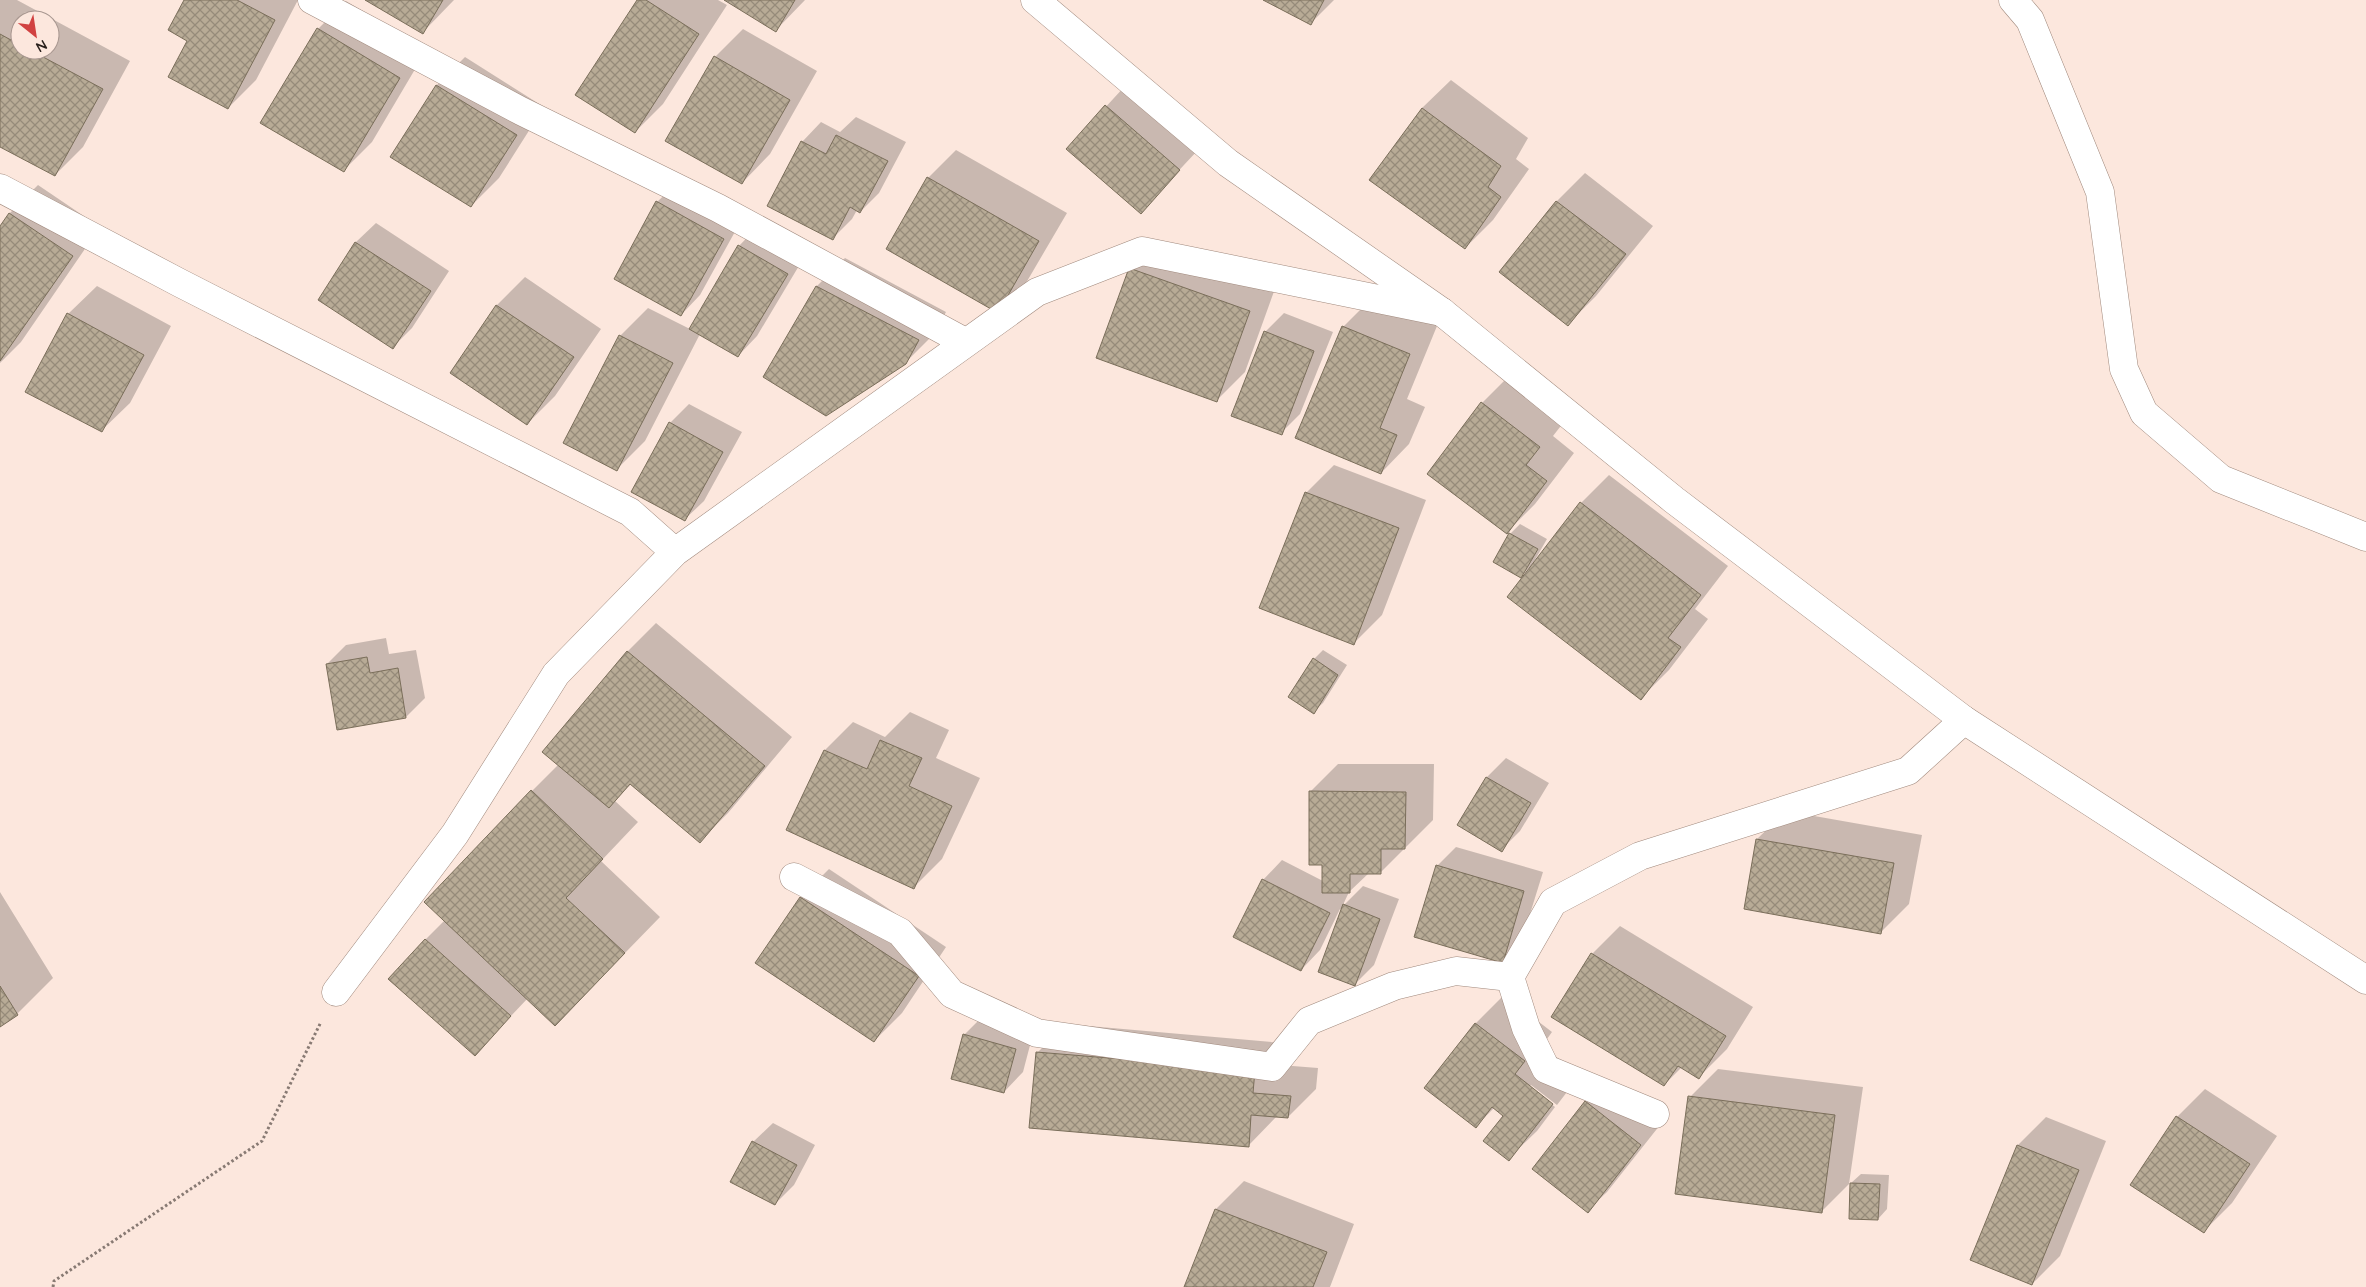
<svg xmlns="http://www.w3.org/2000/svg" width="2366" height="1287" viewBox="0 0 2366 1287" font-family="Quicksand,sans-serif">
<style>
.shadow{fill:#0003;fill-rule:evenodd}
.building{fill:url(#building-cross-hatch);stroke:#7a6e5a}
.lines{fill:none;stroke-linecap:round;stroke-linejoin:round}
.minor-casing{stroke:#a0897d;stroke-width:29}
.tertiary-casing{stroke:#a0897d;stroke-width:29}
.path{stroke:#887a73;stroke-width:3;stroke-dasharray:2.5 2.5;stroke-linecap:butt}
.minor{stroke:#fff;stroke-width:28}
.tertiary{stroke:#fff;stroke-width:28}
</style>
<defs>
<pattern id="building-cross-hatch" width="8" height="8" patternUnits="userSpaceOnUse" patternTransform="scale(1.25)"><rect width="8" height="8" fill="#b8ab96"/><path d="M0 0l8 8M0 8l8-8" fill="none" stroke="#968b7a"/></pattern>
</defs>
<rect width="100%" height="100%" fill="#fce7dd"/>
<path class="shadow" d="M0 0H17L130 61 83 147 55 175 0 145ZM20 20H50V50H20Z
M186 0H298L256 80 228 108 189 40Z
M367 0H454L423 32Z
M638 0H718L727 5 663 104 635 132Z
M727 0H805L776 30Z
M1266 0H1334L1311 23Z
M346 1 427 49 372 142 344 170 318 29Z
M743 29 817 71 770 154 742 183 715 57Z
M465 57 544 107 499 178 471 206 392 156 437 85Z
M1451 80 1528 138 1516 159 1529 169 1493 220 1465 248 1371 179 1422 108Z
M1125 86 1198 150 1140 212 1068 148Z
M856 117 906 142 879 193 860 212 857 210 852 219 833 238 802 142 821 122 840 132Z
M956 150 1067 213 1026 283 998 311 928 178Z
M1585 173 1653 226 1596 296 1568 324 1501 271 1557 201Z
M677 183 742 219 700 295 681 315 657 202Z
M38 185 100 227 21 342 0 363V228L10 213Z
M376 223 449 271 412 328 393 347 319 300 356 242Z
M758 226 806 254 757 336 738 356 700 334 645 441 617 469 620 336 648 308 690 329 739 246Z
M1158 240 1277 283 1245 372 1217 400 1130 269Z
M845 258 946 312 934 334 905 363 764 377 817 286Z
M525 277 601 329 555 396 527 424 452 373 497 305Z
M97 286 171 326 130 403 101 431 68 314Z
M1371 299 1437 326 1407 399 1425 407 1409 444 1381 473 1343 327Z
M1284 313 1333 332 1300 414 1281 433 1265 332Z
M1510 375 1567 418 1553 436 1574 453 1535 504 1507 532 1482 403Z
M689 404 742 432 704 501 684 520 670 423Z
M1334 465 1426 500 1382 615 1354 643 1306 493Z
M1609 475 1728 566 1695 609 1708 619 1669 670 1641 698 1529 568 1521 576 1494 561 1510 534 1520 524 1547 539 1532 565 1581 503Z
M656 623 792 737 728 813 699 842 631 784 615 801 638 822 601 861 660 917 555 1025 528 998 475 1054 425 940 445 920 532 791 559 764 544 752 628 651Z
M386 638 389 654 416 650 425 698 406 717 327 664 346 645Z
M1323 650 1347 665 1323 703 1313 712 1314 659Z
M910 712 949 730 936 758 980 778 942 859 914 887 788 829 825 750 853 722 885 737Z
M1506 758 1549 783 1520 831 1501 850 1458 824 1487 777Z
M1338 764H1434L1433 820 1380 873H1369L1349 892 1342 907 1363 886 1399 899 1374 965 1354 985 1342 910 1340 909 1320 950 1301 970 1263 880 1282 860 1323 881V864L1310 792Z
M1786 811 1922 835 1909 904 1881 932 1757 839Z
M1456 847 1543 872 1521 943 1502 962 1437 866Z
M829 869 946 947 902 1013 874 1041 757 963 801 897Z
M0 892 53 978 17 1014 0 1025Z
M1620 926 1753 1007 1727 1049 1699 1077 1682 1067 1664 1085 1592 954Z
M1504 995 1552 1032 1542 1046 1580 1075 1557 1105 1531 1085 1529 1087 1555 1107 1537 1131 1508 1159 1504 1115 1494 1108 1476 1126 1426 1088 1476 1023Z
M983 1016 1034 1030 1023 1072 1004 1092 964 1035Z
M1066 1024 1282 1043 1280 1065 1318 1068 1316 1089 1288 1117 1277 1116 1248 1146 1030 1126 1038 1052Z
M1718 1069 1863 1087 1849 1184 1821 1212 1690 1097Z
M1605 1082 1660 1125 1607 1192 1587 1211 1533 1169 1586 1102Z
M2205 1089 2277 1136 2232 1203 2204 1231 2177 1117Z
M2046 1117 2106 1141 2060 1256 2032 1284 1971 1260 2018 1145Z
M773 1123 815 1145 794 1185 775 1204 753 1142Z
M1861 1174 1889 1175 1887 1209 1878 1219 1851 1183Z
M1244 1181 1354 1224 1330 1287H1185L1216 1209Z"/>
<path class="building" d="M184 0H237L275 20 228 109 168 77 187 41 168 30Z
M365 0H443L423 34Z
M637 0H646L699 34 635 133 575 95Z
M724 0H795L776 32Z
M1263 0H1324L1311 25Z
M317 28 400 78 344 172 260 123Z
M0 34 20 45V50H30L103 89 55 176 0 147Z
M714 56 790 100 742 184 665 141Z
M436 85 517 135 471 207 390 157Z
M1105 105 1180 170 1141 214 1066 149Z
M1422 108 1501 166 1488 187 1501 197 1465 249 1369 180Z
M836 135 888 161 860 213 850 207 833 240 767 206 801 141 826 154Z
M927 177 1039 241 998 313 886 249Z
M656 201 724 239 681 316 614 279Z
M1556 201 1626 254 1568 326 1499 272Z
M9 213 73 256 0 361V226Z
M355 242 431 291 393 349 318 300Z
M738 245 788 274 738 357 689 329Z
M1129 268 1250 311 1217 402 1096 358Z
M816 286 919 340 906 364 826 416 763 377Z
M496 305 574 357 527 425 450 373Z
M67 313 144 355 102 432 25 392Z
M1342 326 1410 354 1380 428 1397 435 1381 474 1295 438Z
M1264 331 1314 351 1282 435 1231 416Z
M619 335 673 363 617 471 563 443Z
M1481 402 1540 447 1526 465 1547 481 1507 534 1427 474Z
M669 422 723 452 685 521 631 492Z
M1305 492 1399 528 1354 645 1259 608Z
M1580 502 1701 595 1668 638 1681 647 1641 700 1507 597Z
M1509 533 1538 549 1521 578 1493 562Z
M627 651 765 766 700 843 630 784 609 808 542 752Z
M367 657 370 673 398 668 406 718 337 730 326 664Z
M1313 658 1338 675 1314 714 1288 697Z
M880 740 922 758 909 786 952 806 914 889 786 830 824 750 867 769Z
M1486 777 1531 803 1502 852 1457 825Z
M531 790 603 859 566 898 625 953 555 1026 424 902Z
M1309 791 1406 792 1405 849H1381V874H1350V893H1322V865H1309Z
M1756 839 1894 863 1881 934 1744 909Z
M1436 865 1524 891 1503 963 1414 937Z
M1262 879 1330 913 1301 971 1233 937Z
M800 897 919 976 874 1042 755 963Z
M1343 904 1380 919 1355 986 1318 972Z
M425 939 511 1016 475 1056 388 979Z
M1591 953 1726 1036 1699 1079 1678 1066 1664 1086 1551 1017Z
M0 986 18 1015 0 1027Z
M1475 1023 1525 1061 1515 1074 1553 1104 1509 1161 1483 1141 1503 1116 1492 1107 1476 1128 1424 1088Z
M963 1034 1016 1049 1004 1093 951 1079Z
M1036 1052 1255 1070 1253 1093 1291 1096 1288 1118 1251 1115 1249 1147 1029 1128Z
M1688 1096 1835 1115 1822 1213 1675 1194Z
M1585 1101 1641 1145 1588 1213 1532 1169Z
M2176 1116 2250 1164 2204 1233 2130 1185Z
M752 1141 797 1165 775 1205 730 1182Z
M2017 1145 2079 1170 2032 1285 1970 1260Z
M1850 1183 1880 1184 1878 1220 1849 1219Z
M1215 1209 1327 1252 1313 1287H1184Z"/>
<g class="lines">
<g class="minor-casing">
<path id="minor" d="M312 0 521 111 718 208 965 342
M2013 0 2030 20 2100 192 2124 369 2144 413 2221 479 2366 537
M0 188 180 283 630 512 675 552 1037 292 1142 251 1442 312
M794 877 900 932 952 994 1037 1033 1272 1067 1309 1021 1394 986 1456 971 1510 977 1553 902 1640 856 1908 771 1964 720
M1510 977 1526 1028 1546 1069 1655 1114
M336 992 455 834 556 674 675 552"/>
</g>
<g class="tertiary-casing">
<path id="tertiary" d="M1035 0 1228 163 1442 312 1674 500 1964 720 2366 980"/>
</g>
<path class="path" d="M53 1287 54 1281 262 1141 321 1022"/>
<use href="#minor" class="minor"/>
<use href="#tertiary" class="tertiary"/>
</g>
<g transform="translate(35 35) rotate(150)"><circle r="24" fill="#fce7dd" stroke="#a89790"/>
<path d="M0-4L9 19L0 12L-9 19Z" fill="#d14241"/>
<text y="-8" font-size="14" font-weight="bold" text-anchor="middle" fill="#29201c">N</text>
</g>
</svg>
